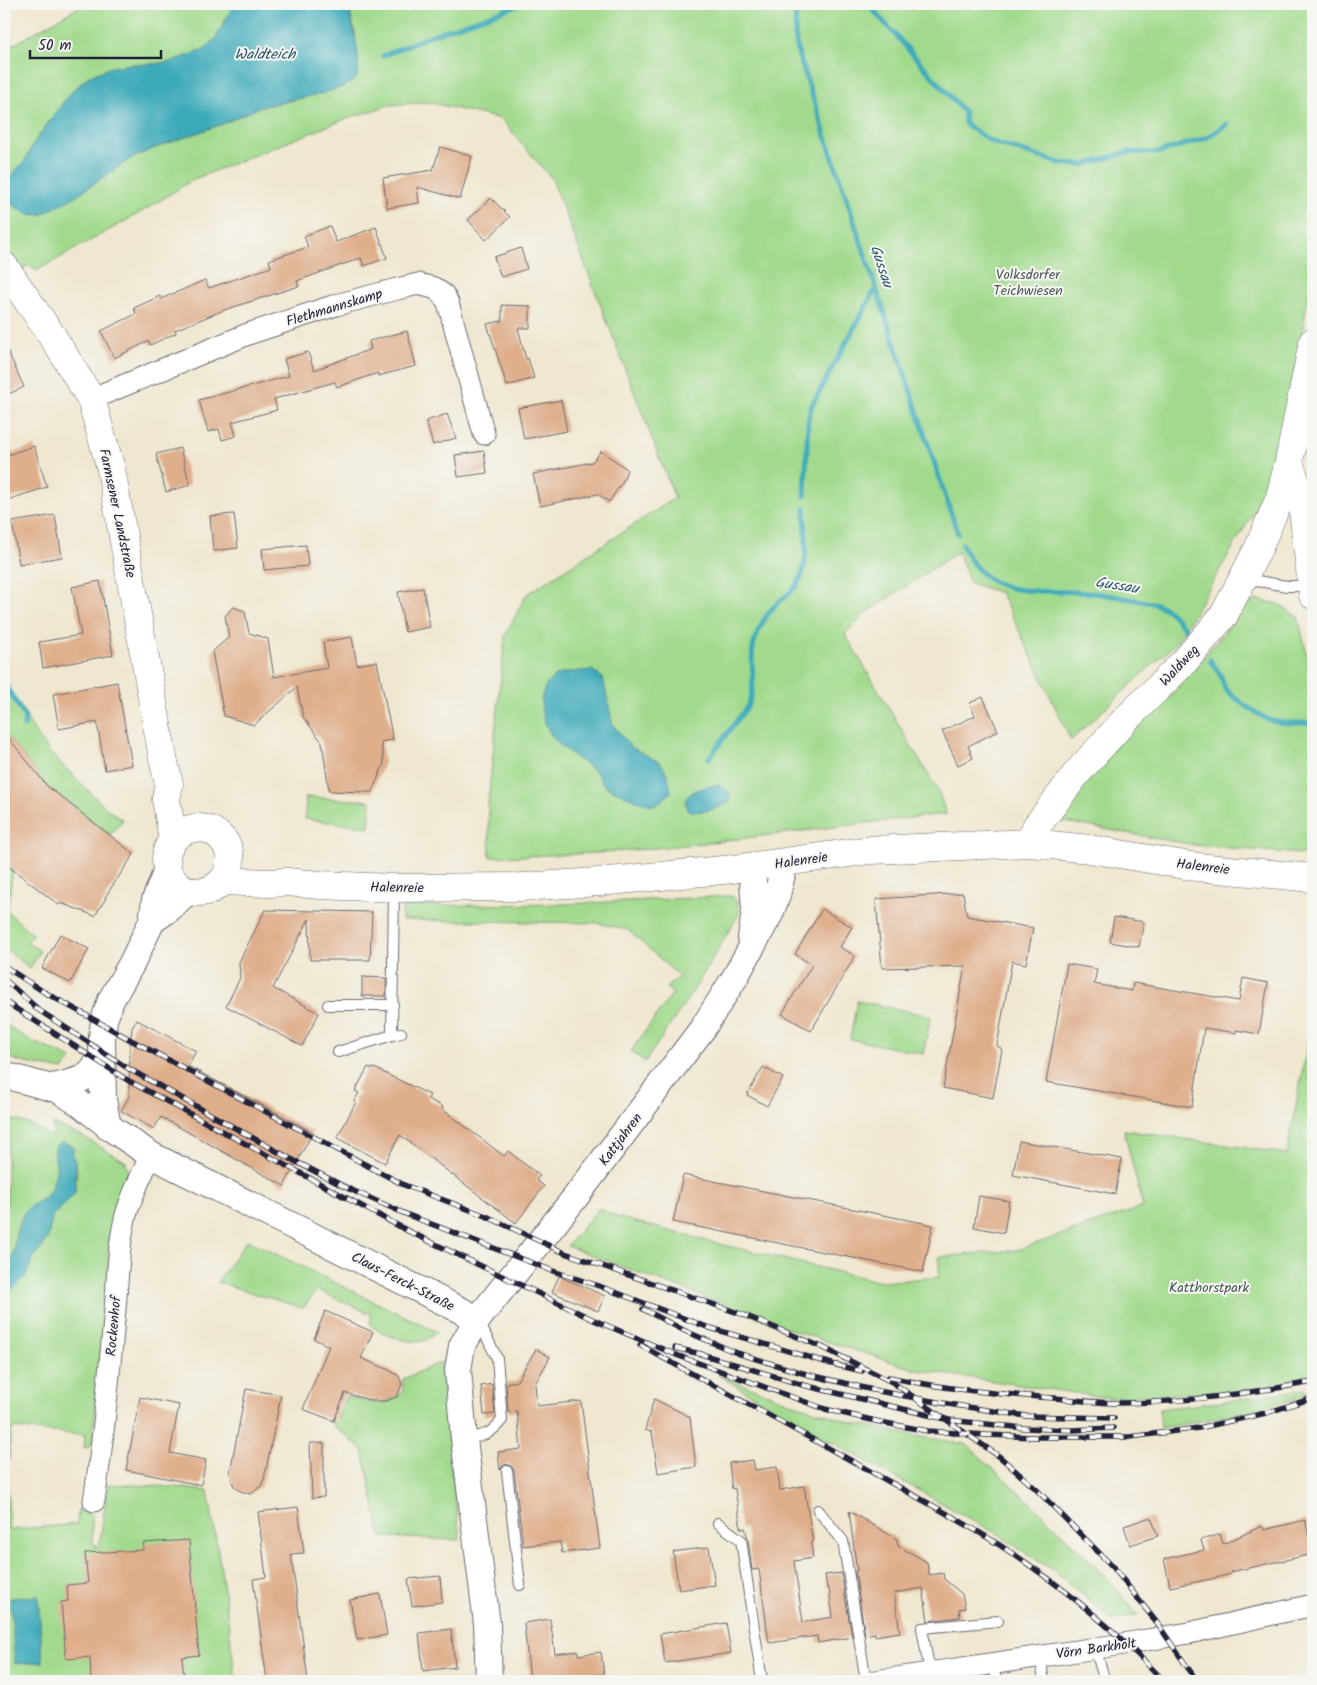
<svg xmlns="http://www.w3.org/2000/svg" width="1317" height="1685" viewBox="0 0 1317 1685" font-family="Kalam,sans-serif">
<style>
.green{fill:#a2da8d;stroke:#627e64}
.water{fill:#3caaba;stroke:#2f667a}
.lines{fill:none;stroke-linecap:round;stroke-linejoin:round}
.stream{stroke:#3caaba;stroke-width:5}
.building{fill:#dfaf8c}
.service-casing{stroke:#6a676f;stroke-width:12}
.minor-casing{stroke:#6a676f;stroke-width:23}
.tertiary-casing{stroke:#6a676f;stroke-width:28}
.secondary-casing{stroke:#6a676f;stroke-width:29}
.service{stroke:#fff;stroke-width:10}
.minor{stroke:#fff;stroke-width:21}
.tertiary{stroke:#fff;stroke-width:26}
.secondary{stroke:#fff;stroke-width:28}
.rail-casing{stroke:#22223b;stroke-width:5.5}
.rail{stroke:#f6f6f2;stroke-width:4;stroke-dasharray:11;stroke-linecap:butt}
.labels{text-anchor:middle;stroke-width:4;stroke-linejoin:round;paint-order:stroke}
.park-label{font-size:14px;fill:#485954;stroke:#f6f6f2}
.street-label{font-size:14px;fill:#22223b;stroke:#f6f6f2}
.water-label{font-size:15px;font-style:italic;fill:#2c586e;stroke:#f6f6f2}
</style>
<rect width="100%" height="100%" fill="#f6f6f2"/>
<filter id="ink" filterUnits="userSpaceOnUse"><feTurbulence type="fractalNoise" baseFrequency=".02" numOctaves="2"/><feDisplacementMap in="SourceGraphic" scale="10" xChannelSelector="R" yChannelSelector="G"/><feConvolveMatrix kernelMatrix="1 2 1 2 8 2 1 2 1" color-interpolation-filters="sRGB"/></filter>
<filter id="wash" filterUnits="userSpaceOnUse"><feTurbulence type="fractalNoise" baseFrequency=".0096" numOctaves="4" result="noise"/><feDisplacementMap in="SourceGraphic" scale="20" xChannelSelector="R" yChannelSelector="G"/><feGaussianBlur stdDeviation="1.12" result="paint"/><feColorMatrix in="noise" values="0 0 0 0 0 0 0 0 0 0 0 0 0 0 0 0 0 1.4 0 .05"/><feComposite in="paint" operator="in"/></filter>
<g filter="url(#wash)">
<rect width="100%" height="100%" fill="#efe7cf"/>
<path class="green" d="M84 4H234L216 38 204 50 170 62 151 64 88 77 69 94 35 141 24 162 6 180 4 187V50Z
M348 4H1313V267L1298 356 1271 483 1177 642 1071 740 1001 593 970 583 958 552 867 612 845 634 939 793 946 814C829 826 713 845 596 853 560 855 525 856 490 857L488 803 505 636 526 595 675 498 552 179 501 119 428 102 389 105 343 120 194 179 143 211 36 271 30 265 4 278V188L5 196 12 204 23 212 32 215 74 197 130 159 155 148 222 124 260 107 303 98 358 70 355 32Z
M1256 600 1279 604 1298 617 1313 680V855L1194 845 1053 820 1096 763 1170 697 1248 604Z
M4 678 20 709 49 752 107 809 123 820 110 835 47 786 4 732Z
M306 797 371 801 369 827 305 819Z
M4 863 13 870 7 911 32 934 27 942 40 951 30 969 4 947Z
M732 896 738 903 739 914 695 988 645 1062 631 1051 673 993 666 988 679 976 628 930 598 923 402 920V906L567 904Z
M857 1001 931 1016 923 1054 850 1039Z
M1313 1013V1376L1247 1390 1109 1398 917 1370 798 1332 567 1246 599 1208 617 1217 711 1242 881 1282 939 1277V1257L1017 1250 1143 1207 1124 1130 1287 1154Z
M4 1023 29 1040 72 1059 63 1070 21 1062 4 1056Z
M10 1119 26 1123 53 1137V1124L80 1135 126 1162 128 1172 109 1236 107 1286 92 1445 84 1448 85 1435 12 1428 7 1477 9 1530 77 1524 78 1510 92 1514V1540L96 1546 93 1547H99L108 1484 175 1487 208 1491 222 1576 236 1681H4V1298L25 1277 34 1256 40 1251 48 1237 52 1217 75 1193 77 1171 76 1162 72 1156V1145L63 1143 54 1157C60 1167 54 1189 45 1196 38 1202 29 1206 24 1214 12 1233 22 1251 4 1267V1210L7 1203V1159Z
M247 1240 437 1332C433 1335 428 1340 423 1341 411 1345 377 1333 370 1324L371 1314 317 1290 303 1308 217 1282Z
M441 1362 460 1540 381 1537 363 1450 327 1420 336 1423 346 1396C370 1403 382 1409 403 1392V1379Z
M718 1375 797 1405 854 1423 916 1436 966 1444 1033 1505 1092 1563 1121 1594 1137 1615 1113 1620 1054 1571 992 1531 799 1424Z
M1305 1389 1308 1394C1260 1411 1211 1419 1161 1428L1159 1409 1228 1401Z"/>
<path class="water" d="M234 4H348C351 22 364 62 356 79L345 86 324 93 260 107 222 124 155 148 130 159 74 197 43 214 32 215 23 212 12 204 5 196 4 187 6 180 24 162 35 141 69 94 88 77 111 67 131 64H151L170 62 204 50 216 38Z
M592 670 603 678 613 725 631 747 661 763 668 776 671 792C666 796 660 804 653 805 648 805 607 789 604 785 600 781 600 776 596 772 584 763 571 755 559 744 542 729 532 693 554 677 562 671 582 671 592 670Z
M718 784 730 793V802C717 808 702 815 688 810L685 801C690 789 707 787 718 784Z
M63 1142 74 1147 72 1156 76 1162 75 1193 52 1217 48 1237 40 1251 34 1256 25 1277 4 1298V1267C15 1257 14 1253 15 1239 16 1231 20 1220 24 1213 30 1204 41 1202 48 1194 52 1188 54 1178 56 1172 59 1161 47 1146 63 1142Z
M38 1596 43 1662 15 1664 10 1598Z"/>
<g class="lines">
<path class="stream" d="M796 4 795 35 798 53 958 534
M868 4 964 112 965 124 992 142 1060 163 1084 165 1128 152 1157 153 1206 138 1227 124
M383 56 429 36 522 4
M805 496 808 421 811 407 876 288
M962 544C988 605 1039 587 1092 593 1112 595 1133 600 1153 603 1169 608 1176 618 1187 631
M1210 660 1221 676 1225 689 1243 704 1263 717 1272 721 1284 723H1313
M4 683 25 717 24 726
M709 758 747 707C759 683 748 666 754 643 759 626 767 612 780 601 786 596 793 591 797 585 810 564 805 533 805 509"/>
</g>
<g id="blocks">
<path class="building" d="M440 147 472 156 460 199 417 187 419 203 387 208 383 178 433 170Z
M491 198 510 217 486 240 468 220Z
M330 226 336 242 376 227 387 258 364 266 361 258 297 281 299 286 224 310 175 330 176 333 150 345 149 341 114 358 101 331 136 314 134 308 160 296 161 299 205 280 209 288 271 267 269 260 308 247 304 236Z
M521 248 527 269 501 277 494 257Z
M502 305 530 306V328H518L526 359 528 358 534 378 507 386 487 324 502 321Z
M407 331 416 366 378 376V373L337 387 335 382 274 399 277 410 232 422 236 436 222 440 219 429 208 432 199 400 289 376 284 359 308 352 314 370 371 349 369 341Z
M4 343 24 387 4 396Z
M561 400 567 431 524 439 518 408Z
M447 414 456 438 433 445 426 421Z
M34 446 47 487 7 500 4 488V456Z
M180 448 190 485 166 492 156 454Z
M484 451 487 473 458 477 455 455Z
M601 451 627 469 624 479 609 502 598 494 540 506 533 474 592 462Z
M234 514 238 548 213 551 210 516Z
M55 515 62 557 19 564 12 522Z
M306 545 308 566 264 570 262 549Z
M100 581 113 655 43 668 39 642 81 635 72 587Z
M423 588 430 627 405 632 398 592Z
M233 607 245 611 249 633 268 639 274 677 327 668 323 642 352 637 357 665 377 661 393 740 381 742 384 763 372 792 329 791 322 742 303 717 297 687 254 725 224 716 212 652 229 637 225 616Z
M117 682 132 765 105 770 97 722 59 729 53 694Z
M983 697 998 731 968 746 973 758 958 765 942 731 975 716 970 703Z
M4 732 47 786 134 854 105 897 106 898 95 916 61 903 59 905 4 863Z
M963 893 967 916 1033 928 1026 964 1012 961 997 1046 1002 1049 993 1098 943 1088 965 966 882 968 876 899Z
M822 909 852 927 840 947 855 956 811 1031 782 1014 812 965 795 954Z
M265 910 372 912 370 960H310L309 919 273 988 319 1013 302 1046 226 1006 240 978 239 962Z
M1114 917 1144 922 1139 947 1110 942Z
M60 934 89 949 70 983 42 968Z
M1067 964 1097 969 1094 984 1132 991 1133 983 1239 1001 1243 978 1268 983 1259 1034 1236 1030V1033L1204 1028 1192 1107 1046 1082Z
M362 977 386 978V996H362Z
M137 1020 196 1051 188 1066 313 1132 284 1186 161 1117 154 1129 121 1111 129 1097 130 1045 132 1028Z
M368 1067 372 1069 374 1068 430 1095 428 1099 443 1107 442 1109 504 1156 508 1151 540 1176 536 1180 544 1186 516 1223 400 1135 385 1163 337 1138 356 1102 354 1101 359 1093 355 1091Z
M763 1067 783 1078 767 1106 747 1095Z
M1019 1141 1122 1159 1115 1194 1013 1175Z
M683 1175 933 1225 923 1272 673 1222Z
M979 1196 1009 1201 1004 1233 974 1227Z
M559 1276 605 1296 598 1311 552 1292Z
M325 1311 373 1332 361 1358 389 1370 399 1376 402 1384 397 1397 385 1401H373L345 1393 334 1421 303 1409 329 1346 314 1339Z
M536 1349 550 1357 535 1384 537 1406 581 1401 600 1548 562 1553 560 1542 523 1546 514 1470 512 1467 507 1464 503 1466 500 1470 498 1452 521 1449 517 1411 508 1412 506 1383 517 1381Z
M492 1384 495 1414 484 1415 481 1386Z
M246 1389 281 1395 264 1479 261 1486 251 1494 240 1491 234 1486 231 1480 230 1472Z
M140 1397 179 1405 170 1453 206 1460 201 1485 126 1470Z
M654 1399 690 1417 696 1467 658 1473 652 1432 645 1430Z
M310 1443H324V1497L312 1498Z
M753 1460 755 1470 777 1467 780 1490 804 1486 813 1543H811L813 1558 794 1561 803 1622 833 1617 829 1588H827L825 1575 841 1573 852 1637 818 1643 817 1636 769 1643 759 1569 752 1570 748 1539 745 1528 741 1529 735 1488 732 1489 729 1463Z
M298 1507 304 1553 291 1554 308 1680 267 1681 253 1579 266 1577 258 1512Z
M849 1511 897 1539 898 1546 927 1562 929 1575 943 1573 944 1579 962 1594 965 1608 959 1609 960 1617 928 1621 923 1588 894 1593 900 1632 875 1636V1633L865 1635 855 1571H857Z
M1151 1517 1158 1536 1130 1545 1124 1526Z
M1305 1520 1313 1554 1230 1572 1231 1574 1211 1579 1170 1587 1164 1559 1204 1550 1201 1540 1220 1534 1223 1544 1262 1526 1264 1530Z
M189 1540 199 1655 182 1657 184 1676 152 1680V1681H91L90 1657 66 1659 61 1602 68 1601 67 1585 88 1583 85 1553 143 1550V1543Z
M709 1547 715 1585 679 1590 673 1552Z
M440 1576 442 1602 412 1606 408 1579Z
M380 1594 387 1635 357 1640 350 1600Z
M550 1619 555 1654 578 1651V1655L601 1652 604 1674 582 1677V1679L566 1681H530L524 1623Z
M726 1623 731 1653 665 1663 660 1634Z
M451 1629 455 1667 423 1671 419 1633Z"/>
</g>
</g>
<g filter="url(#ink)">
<use href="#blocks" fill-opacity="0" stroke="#6a676f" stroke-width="1"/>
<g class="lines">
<g class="service-casing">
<path id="service" d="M1246 579 1287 586H1310
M394 889 392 1035 401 1033
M328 1005H393
M338 1052 392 1035
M466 1439C483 1436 490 1435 502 1420L497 1358 479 1322
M507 1471 520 1585
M818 1510 843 1541 866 1681
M718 1523 741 1540 762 1681
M1095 1648 1105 1681
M1040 1656 1044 1681
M993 1663 996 1681
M930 1673 922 1628 998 1621"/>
</g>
<g class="minor-casing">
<path id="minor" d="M91 399 248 334 336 305 393 290 418 284 434 288 444 295 448 303 484 434
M94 1501C104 1438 109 1373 115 1309 118 1277 118 1245 126 1215 132 1194 142 1174 151 1155
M876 1681 1117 1645 1189 1633 1313 1605"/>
</g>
<g class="tertiary-casing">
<path id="tertiary" d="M152 921 169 909 188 891
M751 938 755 911 752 866
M4 1075 59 1090 79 1103 115 1131 151 1155 478 1319
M52 1087C65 1084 84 1082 93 1070 96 1066 99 1060 102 1056
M108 1127 103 1099 102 1038 104 1020 111 1000 132 963 152 921 155 900 167 870
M489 1681 487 1624 464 1439 458 1370 462 1346 478 1319 574 1199 703 1028 734 979 770 914 777 895 785 862"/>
</g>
<g class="secondary-casing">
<path id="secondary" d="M4 266 54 339 91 399 111 469 163 758 169 784 166 799 173 840
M1289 462 1302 501 1313 595
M166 860a32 32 0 1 1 64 0a32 32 0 1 1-64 0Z
M1030 843 1036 827 1077 773 1126 719 1184 662 1224 615 1258 549 1279 500 1289 462 1313 342
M223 881 268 883 287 882 320 885 394 888 521 887 599 882 733 869 871 850 1030 843 1090 849 1197 867 1313 878"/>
</g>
<use href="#service" class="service"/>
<use href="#minor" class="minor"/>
<use href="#tertiary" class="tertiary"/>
<use href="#secondary" class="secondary"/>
<g class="rail-casing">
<path id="rail" d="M4 966 44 992 131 1040 404 1185 486 1216 565 1253 744 1315 822 1347 892 1382 1000 1457 1036 1489 1113 1567 1157 1623 1197 1681
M4 979 39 1010
M4 1001 129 1081 408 1231 594 1320 679 1356 825 1409 880 1422 928 1431 986 1435 1033 1437H1130L1199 1428 1266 1413 1313 1398
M34 1007 129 1069 289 1158 347 1188 408 1215 553 1271 599 1286 707 1327 832 1364 862 1371
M643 1309 685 1331 737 1353 806 1374 873 1390 948 1404 1026 1416 1114 1418
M640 1345C722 1391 805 1434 886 1480 926 1502 966 1523 1004 1548 1063 1586 1116 1631 1164 1681
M675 1348 701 1354 803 1385 949 1420 1025 1428 1073 1430 1113 1428
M889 1377C943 1389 998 1394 1054 1398 1075 1400 1097 1403 1118 1403 1183 1403 1249 1393 1313 1382"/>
</g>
<use href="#rail" class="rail"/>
</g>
</g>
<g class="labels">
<g class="park-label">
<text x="1028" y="279">Volksdorfer<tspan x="1028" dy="16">Teichwiesen</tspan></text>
<text x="1209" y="1292">Katthorstpark</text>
</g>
<g class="street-label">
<text transform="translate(334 307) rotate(-17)" y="5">Flethmannskamp</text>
<text transform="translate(118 513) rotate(78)" y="5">Farmsener Landstraße</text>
<text transform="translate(1179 665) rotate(-47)" y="5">Waldweg</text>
<text transform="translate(801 860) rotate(-8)" y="5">Halenreie</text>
<text transform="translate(1203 866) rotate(7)" y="5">Halenreie</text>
<text transform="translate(397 887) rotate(1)" y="5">Halenreie</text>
<text transform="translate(620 1139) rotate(-53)" y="5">Kattjahren</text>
<text transform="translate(403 1281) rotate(27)" y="5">Claus-Ferck-Straße</text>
<text transform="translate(113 1326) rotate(-85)" y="5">Rockenhof</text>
<text transform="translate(1096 1648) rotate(-8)" y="5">Vörn Barkholt</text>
</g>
<g class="water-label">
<text x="265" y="59">Waldteich</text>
<text transform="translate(882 266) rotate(72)" y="5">Gussau</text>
<text transform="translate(1117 585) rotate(9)" y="5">Gussau</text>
</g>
</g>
<rect width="1317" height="1685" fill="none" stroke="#f6f6f2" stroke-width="20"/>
<path d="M30 50v8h131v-8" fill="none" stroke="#22223b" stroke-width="2.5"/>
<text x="38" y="50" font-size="15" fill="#22223b" stroke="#f6f6f2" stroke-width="4" paint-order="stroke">50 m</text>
</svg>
